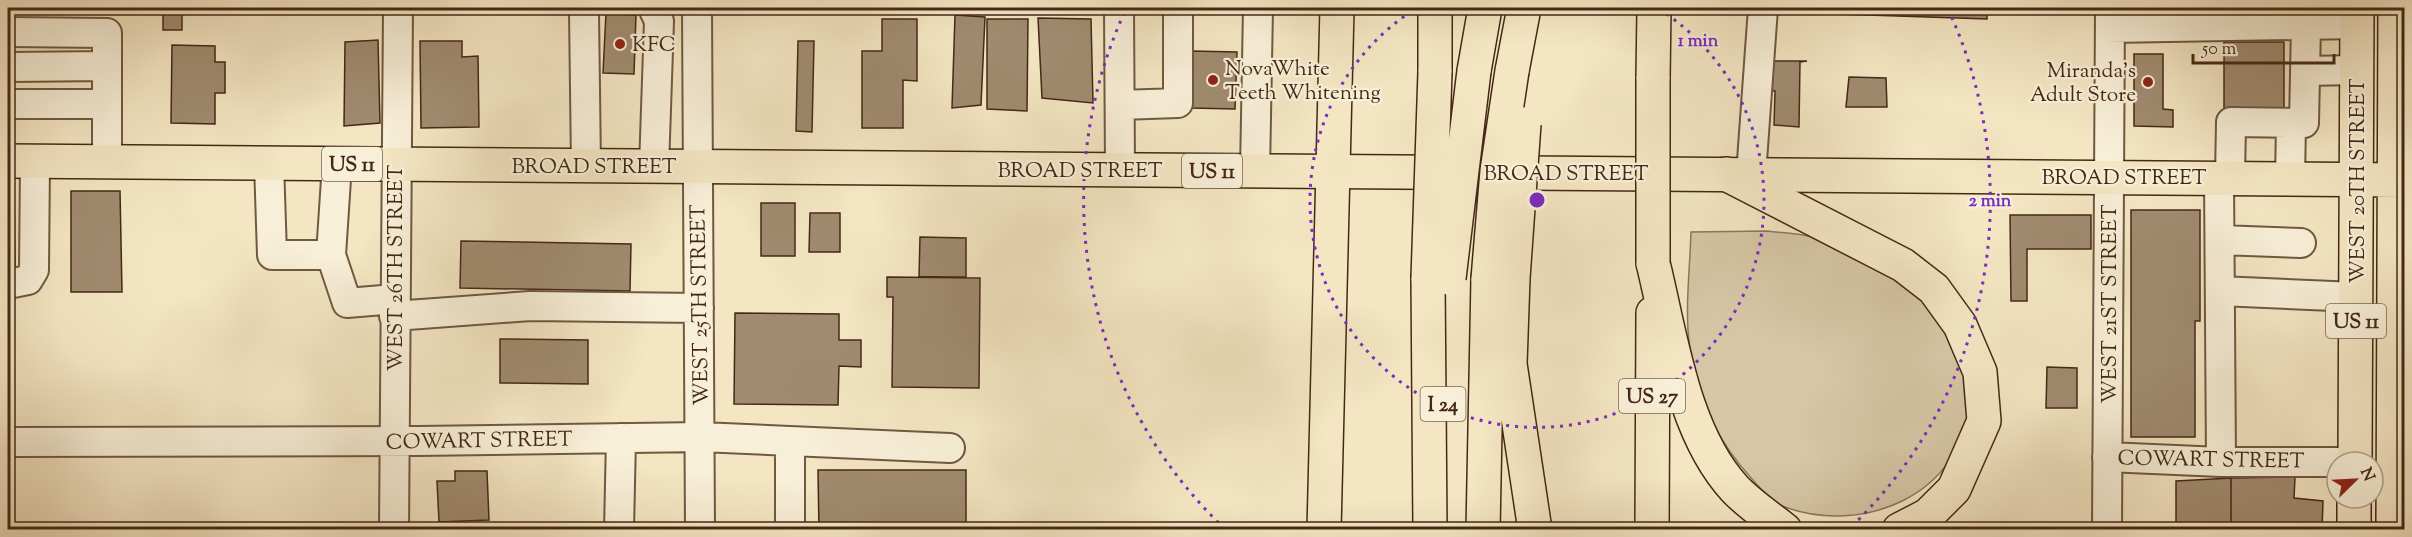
<svg xmlns="http://www.w3.org/2000/svg" width="2412" height="537" viewBox="0 0 2412 537" font-family="'Sorts Mill Goudy',serif">
<style>
.green{fill:#d6c6a6;stroke:#8d775e;stroke-width:1.5}
.building{fill:#a08b70;stroke:#442816;stroke-width:1.5}
.lines{fill:none;stroke-linecap:round;stroke-linejoin:round}
.minor-casing{stroke:#705841;stroke-width:32}
.major-casing{stroke:#442816;stroke-width:36}
.highway-casing{stroke:#442816;stroke-width:36}
.minor{stroke:#f8efd8;stroke-width:28}
.major{stroke:#f4e6c3;stroke-width:33}
.highway{stroke:#f4e6c3;stroke-width:33}
.highway-bridge-casing{stroke:#442816;stroke-width:36;stroke-linecap:butt}
.highway-bridge{stroke:#f4e6c3;stroke-width:33}
.ring{fill:none;stroke:#7b2cbf;stroke-width:3;stroke-dasharray:3 6}
.poi-dot{fill:#8f2418;stroke:#f8efd8;stroke-width:2}
.labels{text-anchor:middle;stroke-width:4.5;stroke-linejoin:round;paint-order:stroke}
.shield{fill:#f8efd8;stroke:#7a6450;stroke-width:1.5}
.shield-label{font-size:20px;font-weight:bold;fill:#442816}
.poi-label{font-size:21px;fill:#442816;stroke:#f8efd8;text-anchor:start}
.street-label{font-size:21px;fill:#442816;stroke:#f8efd8}
.centre{fill:#7b2cbf;stroke:#f8efd8;stroke-width:3}
.ring-label{font-size:18px;text-anchor:middle;font-weight:bold;fill:#7b2cbf;stroke:#f8efd8;stroke-width:4.5;stroke-linejoin:round;paint-order:stroke}
</style>
<rect width="100%" height="100%" fill="#f4e6c3"/>
<filter id="stains"><feTurbulence type="fractalNoise" baseFrequency=".00333" numOctaves="4"/><feColorMatrix values="0 0 0 0 .2 0 0 0 0 .09 0 0 0 0 .02 0 0 0 .5 -.17"/></filter>
<radialGradient id="worn" r=".72"><stop offset=".6" stop-color="#630" stop-opacity="0"/><stop offset="1" stop-color="#630" stop-opacity=".3"/></radialGradient>
<path class="green" d="M1767 231C1782 233 1798 233 1812 237 1823 240 1899 274 1906 281 1921 295 1935 313 1945 331 1957 351 1971 378 1969 403 1963 494 1863 537 1782 506 1765 496 1753 480 1740 465 1712 431 1694 386 1689 341 1685 308 1690 267 1691 232Z"/>
<path class="building" d="M163 8H212V14L182 13V30H163Z
M1807 8H1987V19L1807 13Z
M606 13 636 15 634 74 603 73Z
M955 15 985 17 981 105 952 108Z
M1038 18 1091 19 1093 103 1042 98Z
M882 19H917V81L903 80V128H862V51H882Z
M987 19H1028L1027 111 987 109Z
M378 40 380 123 344 126 345 42Z
M420 41H462V57L478 56 479 127 421 128Z
M798 41H814L812 132 796 131Z
M2224 42H2284V110H2224Z
M172 45 215 46V62H225V93H215V124L171 123Z
M1191 51 1237 52 1235 109 1190 108Z
M2134 54H2163V109L2173 110V127L2134 126Z
M1763 61H1807L1800 62 1799 127 1774 125 1775 91 1763 90Z
M1849 77 1886 78 1887 107H1846Z
M8 191H14L15 266H8Z
M71 191H120L122 292H71Z
M761 203H795V256H761Z
M2131 210H2200V321H2195V437H2131Z
M810 213H840V252H809Z
M2010 215H2091V249H2027V301H2011Z
M920 237 966 238V277H919Z
M461 241 631 244 630 291 460 288Z
M887 277 980 278 979 388 892 387 893 297H887Z
M735 313 839 314V340H861V367L839 366 838 405 734 404Z
M500 339 588 340V384L500 383Z
M2047 367 2077 368V408H2046Z
M818 470H966V530H819Z
M455 471H487L489 520 439 522 437 481H455Z
M2295 477 2294 498 2323 501 2322 530H2231V478Z
M2231 478V530H2176V481Z"/>
<g class="lines">
<g class="minor-casing">
<path id="minor" d="M653 8 659 21 654 167
M697 8 700 530
M1119 8 1120 170
M2110 28 2357 24
M8 32 107 33V162
M8 67 107 66
M2305 71 2357 70
M8 104H107
M1120 105 1178 103V8
M269 163 272 255H331L337 164
M586 166 584 12 586 8
M1255 171 1258 8
M1751 175 1763 8
M2219 178 2221 462
M2230 178 2231 122 2304 123 2306 24
M2290 179 2291 123
M2220 240 2301 243
M331 255 347 303 395 299
M8 284 28 280 34 270 35 161
M2220 291 2356 297
M394 316 530 306 699 308
M790 441V530
M8 442 418 441 701 437 950 448
M2107 457 2221 462H2351
M394 530 398 8
M619 530 621 438
M2107 530 2110 8"/>
</g>
<g class="major-casing">
<path id="major" d="M8 161 2404 180
M2355 462 2357 8
M2354 530V498
M2393 530 2395 8"/>
</g>
<g class="highway-casing">
<path id="highway" d="M1474 71 1485 8
M1512 71 1524 8
M1435 72V8
M1653 79 1654 8
M1726 174 1903 265 1934 289 1960 325 1980 372 1984 421 1954 489 1928 515 1899 530
M1653 263C1671 336 1683 433 1735 489 1749 504 1769 517 1785 530
M1428 278 1430 530
M1513 278 1510 364 1535 530
M1324 530 1337 8
M1483 530 1488 279
M1652 530 1653 313"/>
</g>
<use href="#minor" class="minor"/>
<use href="#major" class="major"/>
<use href="#highway" class="highway"/>
<g class="highway-bridge-casing">
<path id="highway-bridge" d="M1653 263V79
M1428 278 1435 72
M1449 278 1474 71
M1513 278 1524 124
M1488 279 1497 171 1512 71"/>
</g>
<use href="#highway-bridge" class="highway-bridge"/>
</g>
<g class="ring">
<path d="M1659 9A227 227 0 1 1 1415 9"/>
<path d="M1225 529A453 453 0 0 1 1126 9M1948 9A453 453 0 0 1 1849 529"/>
</g>
<g class="poi-dot">
<circle cx="620" cy="44" r="6"/>
<circle cx="1213" cy="80" r="6"/>
<circle cx="2148" cy="82" r="6"/>
</g>
<g class="labels">
<g class="shield">
<rect x="322" y="147" width="60" height="34" rx="4.5"/>
<rect x="1182" y="154" width="60" height="34" rx="4.5"/>
<rect x="2326" y="304" width="60" height="34" rx="4.5"/>
<rect x="1619" y="379" width="66" height="34" rx="4.5"/>
<rect x="1420.5" y="387" width="45" height="34" rx="4.5"/>
</g>
<g class="shield-label">
<text x="352" y="171">US 11</text>
<text x="1212" y="178">US 11</text>
<text x="2356" y="328">US 11</text>
<text x="1652" y="403">US 27</text>
<text x="1443" y="411">I 24</text>
</g>
<g class="poi-label">
<text x="632" y="51">KFC</text>
<text x="1225" y="75">NovaWhite<tspan x="1225" dy="24">Teeth Whitening</tspan></text>
<text x="2136" y="77" text-anchor="end">Miranda's<tspan x="2136" dy="24">Adult Store</tspan></text>
</g>
<g class="street-label">
<text x="594" y="173">BROAD STREET</text>
<text x="1080" y="177">BROAD STREET</text>
<text x="1566" y="180">BROAD STREET</text>
<text x="2124" y="184">BROAD STREET</text>
<text transform="translate(2357 181) rotate(-90)" y="7">WEST 20TH STREET</text>
<text transform="translate(395 268) rotate(-90)" y="7">WEST 26TH STREET</text>
<text transform="translate(2109 304) rotate(-90)" y="7">WEST 21ST STREET</text>
<text transform="translate(699 305) rotate(-91)" y="7">WEST 25TH STREET</text>
<text transform="translate(479 440) rotate(-1)" y="7">COWART STREET</text>
<text transform="translate(2211 459) rotate(1)" y="7">COWART STREET</text>
</g>
</g>
<circle cx="1537" cy="200" r="9" class="centre"/>
<g class="ring-label">
<text x="1698" y="46">1 min</text>
<text x="1990" y="206">2 min</text>
</g>
<rect width="2412" height="537" fill="none" stroke="#f4e6c3" stroke-width="30"/>
<rect x="9" y="9" width="2394" height="519" fill="none" stroke="#442816" stroke-width="3"/>
<rect x="15" y="15" width="2382" height="507" fill="none" stroke="#442816" stroke-width="1.5"/>
<g transform="translate(2355 480) rotate(66)"><circle r="28" fill="#f8efd8" stroke="#b09f8a" stroke-width="1.5"/>
<path d="M0-4.5L10 22L0 15L-10 22Z" fill="#8f2418"/>
<text y="-9" font-size="16" font-weight="bold" text-anchor="middle" fill="#442816">N</text>
</g>
<path d="M2193 54v9h141v-9" fill="none" stroke="#442816" stroke-width="3"/>
<text x="2202" y="54" font-size="18" fill="#442816" stroke="#f8efd8" stroke-width="4.5" paint-order="stroke">50 m</text>
<rect width="100%" height="100%" filter="url(#stains)"/>
<rect width="100%" height="100%" fill="url(#worn)"/>
</svg>
